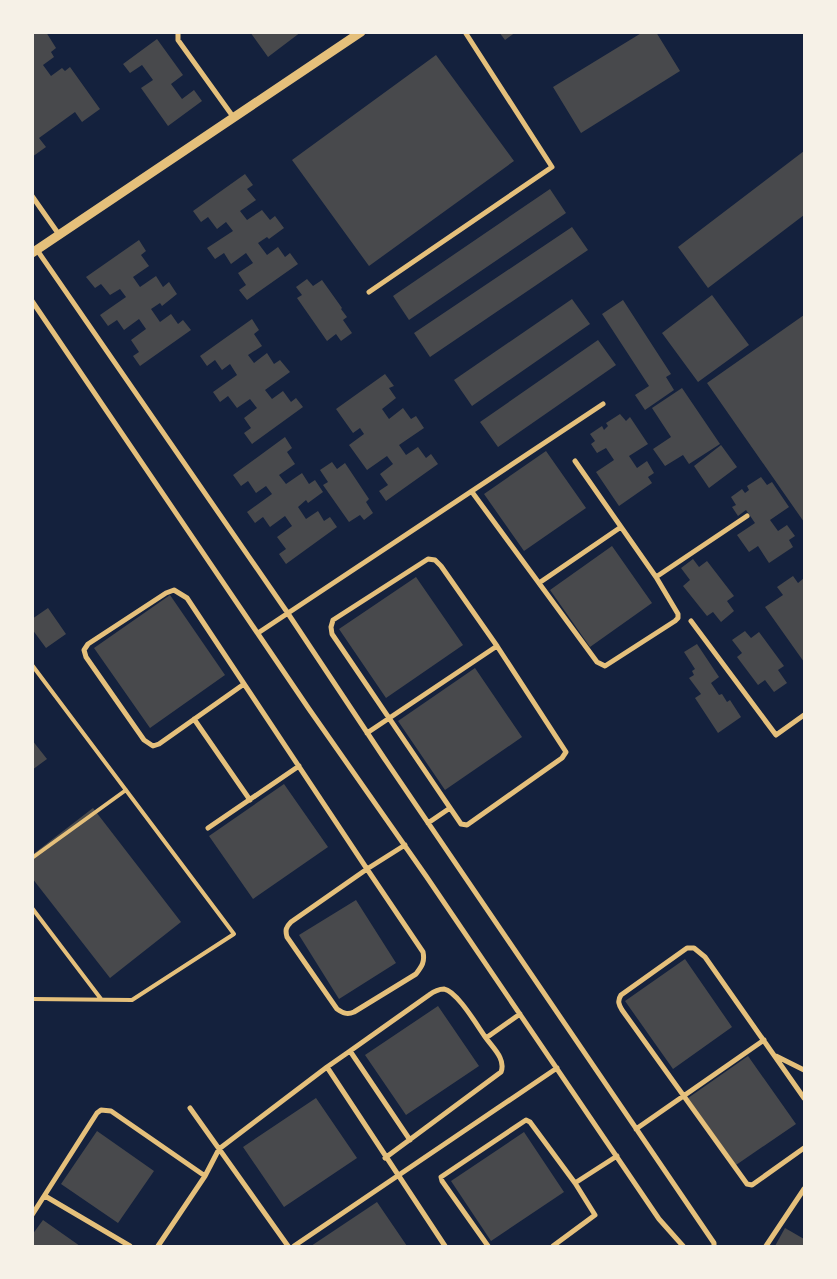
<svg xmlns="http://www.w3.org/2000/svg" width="837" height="1279" viewBox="0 0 837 1279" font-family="Commissioner,sans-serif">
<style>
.building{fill:#48494c}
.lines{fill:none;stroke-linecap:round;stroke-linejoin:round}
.service{stroke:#e5c07b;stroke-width:4}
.minor{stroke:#e5c07b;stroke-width:5}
.tertiary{stroke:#e5c07b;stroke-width:9}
</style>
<rect width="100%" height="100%" fill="#14213d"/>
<path class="building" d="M32 32H46L56 48 51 52 54 57 43 65 51 76 62 68 65 71 70 67 100 109 82 122 75 112 39 138 46 147 32 157Z
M250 32H301L268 57Z
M499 32H516L505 40Z
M643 32H656L680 71 581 133 553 87Z
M157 39 183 75 171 84 182 99 194 90 202 101 168 126 141 88 153 80 142 65 130 73 123 64Z
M436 55 514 161 369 266 292 160Z
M804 151V215L708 288 678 247Z
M245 174 253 185 247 189 256 200 240 211 247 220 262 210 270 220 275 216 284 228 269 239 267 237 258 243 267 255 278 247 285 257 290 253 298 264 247 300 239 290 246 285 238 273 253 263 246 253 231 264 224 253 215 259 207 248 233 231 226 222 217 229 208 217 201 222 193 211Z
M550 189 566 213 409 320 393 296Z
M572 227 588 250 430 357 414 333Z
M139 240 146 251 141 255 149 266 133 277 140 287 156 276 163 287 169 282 177 294 162 306 160 303 151 309 160 322 171 314 178 324 183 320 191 330 140 366 133 356 139 352 131 340 146 329 139 319 124 330 117 320 108 326 100 315 126 297 120 289 110 295 101 284 95 288 86 277Z
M307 279 313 286 322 280 342 308 341 309 347 317 343 320 352 333 341 341 336 334 327 341 297 298 302 295 296 287Z
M712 295 749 345 698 382 662 333Z
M572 299 590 324 472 406 454 380Z
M623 300 671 374 666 377 674 390 645 410 635 395 649 386 602 314Z
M804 315V522L707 383Z
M252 319 259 330 254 334 262 346 248 355 254 363 267 353 274 364 280 360 290 372 265 390 272 399 283 391 291 402 296 398 303 407 252 444 244 433 251 428 244 418 257 408 250 399 237 408 228 396 220 402 213 392 237 375 230 364 222 370 215 360 207 366 200 356Z
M598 340 616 365 498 447 480 422Z
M385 374 394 386 389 388 396 398 382 409 389 419 403 408 411 419 416 416 424 428 399 445 406 455 418 447 426 458 431 454 438 464 386 501 379 491 388 485 380 474 393 464 387 456 367 470 349 445 364 434 360 428 353 433 336 409Z
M682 388 720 444 689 464 683 455 665 466 653 449 671 437 652 408Z
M620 414 626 421 630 417 648 444 629 456 637 468 647 461 654 473 648 477 652 483 619 506 596 472 614 460 606 448 597 453 591 444 595 441 590 434 602 426 604 430 608 426 606 423Z
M285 437 292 448 287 452 295 464 279 475 286 484 302 473 309 484 315 480 323 492 308 503 306 500 298 507 306 519 318 511 324 521 330 517 337 527 286 564 279 554 286 549 277 537 292 526 285 516 270 527 263 517 255 523 247 512 272 494 266 486 256 493 248 481 241 486 233 475Z
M721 445 737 467 709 488 694 466Z
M546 451 586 508 524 551 484 494Z
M332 462 337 469 345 463 369 499 366 502 373 513 364 520 360 515 349 522 323 485 328 482 320 470Z
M761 477 767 485 772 482 789 507 770 520 778 531 787 525 795 536 789 540 793 547 769 563 758 546 749 552 737 535 755 523 746 510 738 516 732 507 736 505 731 497 742 489 745 493 749 490 747 486Z
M612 546 652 603 590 647 550 590Z
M693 559 699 567 707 561 734 596 727 601 734 611 721 622 713 612 707 616 683 586 690 580 681 568Z
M793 576 798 583 804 578V662L765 607 783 595 777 587Z
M416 577 463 645 386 698 339 629Z
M170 595 225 675 150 728 94 648Z
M48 608 66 634 46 648 32 629V619Z
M745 631 751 638 759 632 784 666 778 670 787 683 774 692 765 680 758 685 737 657 742 653 732 640Z
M697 644 719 677 711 683 719 695 722 694 727 702 730 700 741 717 718 733 695 698 701 694 689 678 694 675 692 671 695 669 684 652Z
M475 668 522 737 445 790 398 721Z
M32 740 47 759 32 770Z
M284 784 328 847 253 899 209 836Z
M93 808 181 922 110 978 32 878V855Z
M356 900 396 963 339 999 299 935Z
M685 959 732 1027 673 1069 625 1001Z
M438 1006 479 1066 406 1115 365 1055Z
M748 1056 796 1124 736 1165 688 1098Z
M316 1098 357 1158 284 1207 243 1147Z
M97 1131 154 1171 118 1223 61 1184Z
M524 1132 564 1192 491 1241 451 1181Z
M377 1202 407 1246H311Z
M43 1220 80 1246H32V1235Z
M785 1228 804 1239V1246H775Z"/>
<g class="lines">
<path class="service" d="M32 665 234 934 132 1000 32 999
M32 858 126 790
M32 908 101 999"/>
<path class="minor" d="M178 32V40L234 118
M32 196 60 236
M37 250 287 612 384 758 714 1243V1246
M369 292 552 167 465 32
M32 301 309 709 426 876 659 1219 683 1246
M472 492 597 662 605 666 675 621 678 618V614L656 577 575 461
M428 559 435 560 441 566 497 646 566 752 562 758 467 825 461 824 332 634 331 627 333 620Z
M656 577 747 516
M539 583 621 527
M691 621 776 735 804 715
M258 633 603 404
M244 684 159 744 153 746 144 740 86 657 84 650 88 644 166 593 174 590 187 598 367 869 291 922C286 927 285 930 287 937L337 1009C343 1013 347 1015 354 1012L416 974C422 966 425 962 423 952L367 869 405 845
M194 719 250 800
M367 733 497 646
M428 823 450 808
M208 828 299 766
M350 1051 429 995C433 992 438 989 444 989 457 991 478 1027 486 1038
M776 1056 804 1070
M327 1067 350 1051 410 1140
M804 1098 705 957 694 948H687L621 995C617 1001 619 1005 622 1010L747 1184 752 1185 804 1148
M190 1108 288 1246
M636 1129 764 1040
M385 1158 501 1072C506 1059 493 1048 486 1038L520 1014
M575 1183 617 1156
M45 1196 130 1246
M32 1215 97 1113 101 1110 111 1111 205 1176
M158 1246 205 1176 219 1149 327 1067 445 1246
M294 1246 557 1068
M488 1246 442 1181 441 1177 526 1120 530 1122 575 1183 595 1215 553 1246
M766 1246 804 1189"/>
<path class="tertiary" d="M32 253 361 32"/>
</g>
<rect width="837" height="1279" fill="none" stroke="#f6f1e7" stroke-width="68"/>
</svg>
